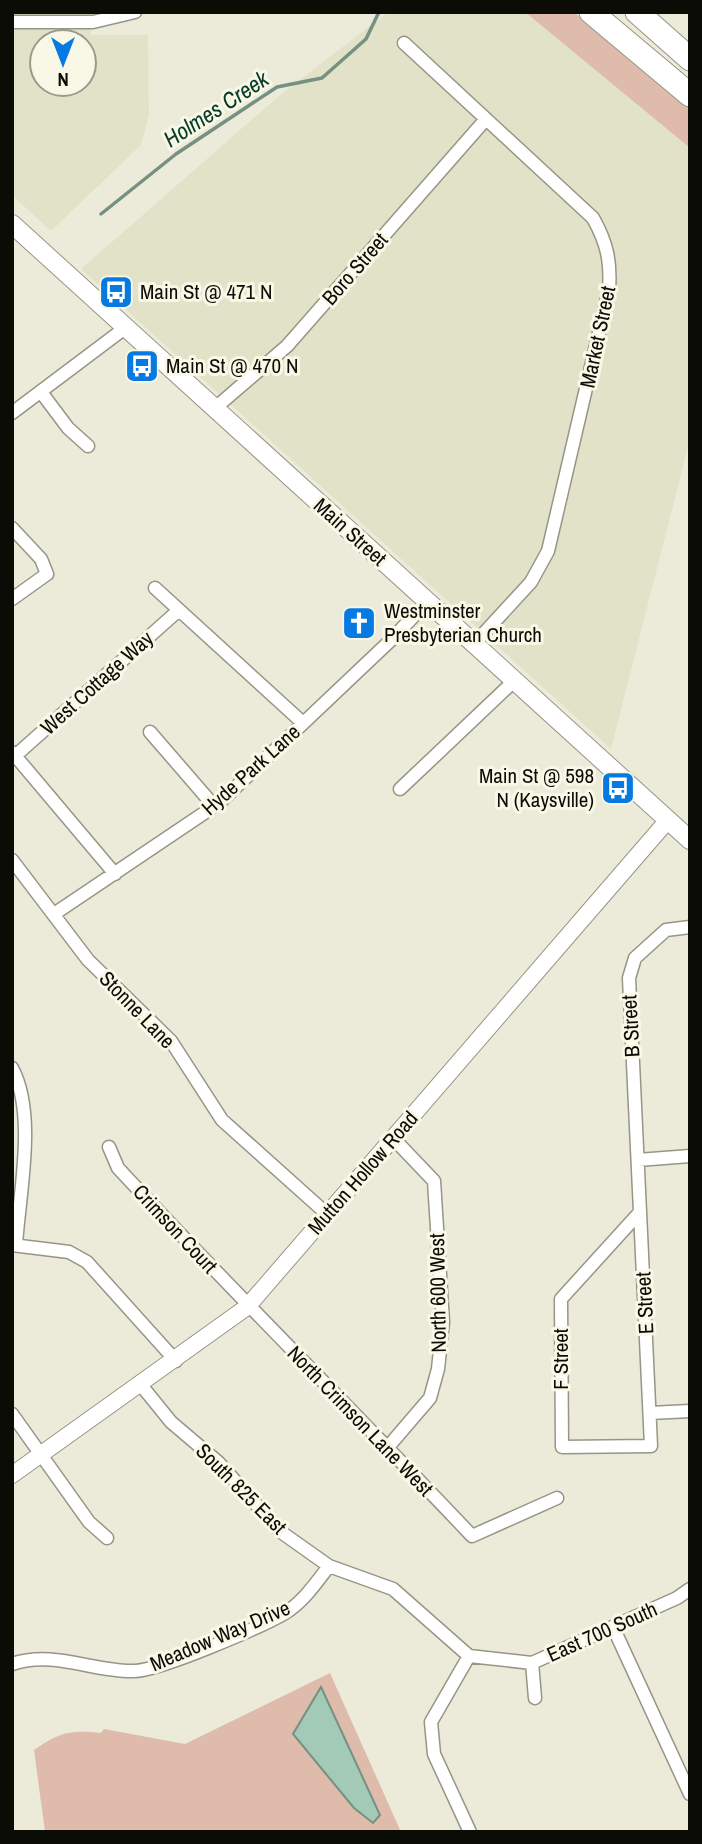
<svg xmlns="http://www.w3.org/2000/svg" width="702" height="1844" viewBox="0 0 702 1844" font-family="'Archivo Narrow',sans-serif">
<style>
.built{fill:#e2e2c9;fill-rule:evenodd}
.green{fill:#dfbbab}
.water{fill:#a3c9b7;stroke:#769082;stroke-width:2}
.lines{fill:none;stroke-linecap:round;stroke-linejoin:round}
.stream{stroke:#769082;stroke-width:3.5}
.minor-casing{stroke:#969586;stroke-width:15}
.tertiary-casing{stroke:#969586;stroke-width:18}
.secondary-casing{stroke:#969586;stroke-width:20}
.motorway-casing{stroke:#969586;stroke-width:25}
.minor{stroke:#fff;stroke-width:12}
.tertiary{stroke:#fff;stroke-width:16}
.secondary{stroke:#fff;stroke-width:18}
.motorway{stroke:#fff;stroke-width:23}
.labels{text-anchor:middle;stroke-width:6;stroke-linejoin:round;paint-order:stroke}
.street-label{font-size:21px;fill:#0c0c07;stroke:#f9f8e7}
.poi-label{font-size:21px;fill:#0c0c07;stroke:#f9f8e7;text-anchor:start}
.water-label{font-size:23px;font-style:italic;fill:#053b29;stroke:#f9f8e7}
</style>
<rect width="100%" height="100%" fill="#ecebda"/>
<path class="built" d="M12 12H91V35H148L149 115 141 145 51 231 12 195ZM42 42H84V84H42Z
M388 12H525L690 148V439L611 749 81 269 279 96Z"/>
<path class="green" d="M525 12H574L690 108V148Z
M330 1673 401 1832H45L34 1750C61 1732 69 1730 101 1733L104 1729 185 1744Z"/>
<path class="water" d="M321 1687 380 1815 373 1823 354 1808 293 1734Z"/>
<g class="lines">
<path class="stream" d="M101 214 176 154 277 87 322 78 366 39 379 12"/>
<g class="minor-casing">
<path id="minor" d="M12 22H93L135 12
M404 43 593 218C607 243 611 261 609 290L548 551 531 582 474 644
M41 392 68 428 88 446
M214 409 287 346 486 119
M12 413 125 328
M12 528 41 559 47 574 12 599
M155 588 303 723
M150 732 214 806
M12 752 115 874
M15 756 179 610
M400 789 514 681
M12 860 88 960 171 1041 222 1120 327 1214
M54 914 219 803 391 640 427 602
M12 1068C37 1114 19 1195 16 1245
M109 1147 118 1168C234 1293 355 1412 472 1536L557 1498
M638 1160 690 1156
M640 1212 561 1299 562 1447 651 1446 629 978 635 958 666 930 690 927
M12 1245 69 1252 87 1262 176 1361
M141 1385 171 1422 218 1462 281 1532 329 1566 393 1589 469 1656
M650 1413 690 1411
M12 1414 89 1522 107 1538
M388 1447 430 1398 438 1369 443 1322 434 1181 393 1138
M613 1627 690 1794
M469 1656 532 1663 677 1598 690 1589
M469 1656 431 1722 434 1754 470 1832
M532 1663 535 1698
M12 1664C55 1650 92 1672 134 1671 159 1671 261 1627 285 1613 303 1602 316 1583 329 1566"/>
</g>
<g class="tertiary-casing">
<path id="tertiary" d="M12 1475 247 1307 668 820"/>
</g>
<g class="secondary-casing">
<path id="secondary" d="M12 224 690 840"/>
</g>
<g class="motorway-casing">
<path id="motorway" d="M591 12 690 95
M637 12 690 59"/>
</g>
<use href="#minor" class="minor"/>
<use href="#tertiary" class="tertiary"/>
<use href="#secondary" class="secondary"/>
<use href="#motorway" class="motorway"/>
</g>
<defs>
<g id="bus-square" transform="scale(1.75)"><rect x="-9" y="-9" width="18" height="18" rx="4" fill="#077ae1" stroke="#f9f8e7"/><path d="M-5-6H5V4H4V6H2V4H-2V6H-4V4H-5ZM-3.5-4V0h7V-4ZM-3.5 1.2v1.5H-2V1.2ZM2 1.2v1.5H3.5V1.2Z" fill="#fff"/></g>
<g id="church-square" transform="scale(1.75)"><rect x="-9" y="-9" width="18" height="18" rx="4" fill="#077ae1" stroke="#f9f8e7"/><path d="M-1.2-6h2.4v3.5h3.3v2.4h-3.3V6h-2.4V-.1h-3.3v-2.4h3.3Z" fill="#fff"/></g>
</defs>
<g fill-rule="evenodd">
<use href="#bus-square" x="116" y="292"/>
<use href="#bus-square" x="142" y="366"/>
<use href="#church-square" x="359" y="623"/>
<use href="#bus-square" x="618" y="788"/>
</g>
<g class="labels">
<g class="street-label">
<text transform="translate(355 269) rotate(-49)" y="7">Boro Street</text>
<text transform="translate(598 337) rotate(-78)" y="7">Market Street</text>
<text transform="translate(350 532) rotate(42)" y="7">Main Street</text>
<text transform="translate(97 683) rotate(-42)" y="7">West Cottage Way</text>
<text transform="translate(251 770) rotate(-42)" y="7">Hyde Park Lane</text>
<text transform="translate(137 1010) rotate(46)" y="7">Stonne Lane</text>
<text transform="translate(631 1026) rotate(-93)" y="7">B Street</text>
<text transform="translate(363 1173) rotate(-49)" y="7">Mutton Hollow Road</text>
<text transform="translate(175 1229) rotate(47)" y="7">Crimson Court</text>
<text transform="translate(438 1293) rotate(-91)" y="7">North 600 West</text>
<text transform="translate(645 1303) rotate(-93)" y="7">E Street</text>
<text transform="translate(561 1359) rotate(-90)" y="7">F Street</text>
<text transform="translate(360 1421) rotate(46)" y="7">North Crimson Lane West</text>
<text transform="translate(241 1489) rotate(45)" y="7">South 825 East</text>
<text transform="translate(602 1632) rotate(-24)" y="7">East 700 South</text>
<text transform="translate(220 1636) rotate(-23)" y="7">Meadow Way Drive</text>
</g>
<g class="poi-label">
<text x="140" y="299">Main St @ 471 N</text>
<text x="166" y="373">Main St @ 470 N</text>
<text x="384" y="618">Westminster<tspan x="384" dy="24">Presbyterian Church</tspan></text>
<text x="594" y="783" text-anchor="end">Main St @ 598<tspan x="594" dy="24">N (Kaysville)</tspan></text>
</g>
<g class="water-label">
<text transform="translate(216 109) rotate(-33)" y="8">Holmes Creek</text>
</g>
</g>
<rect width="702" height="1844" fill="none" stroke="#0c0c07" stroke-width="28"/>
<g transform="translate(63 63) rotate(180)"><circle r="33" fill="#f9f8e7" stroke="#9a9a8d" stroke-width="2"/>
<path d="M0-5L12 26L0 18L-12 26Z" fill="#077ae1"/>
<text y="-10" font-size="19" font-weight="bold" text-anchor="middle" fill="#0c0c07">N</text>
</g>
</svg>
